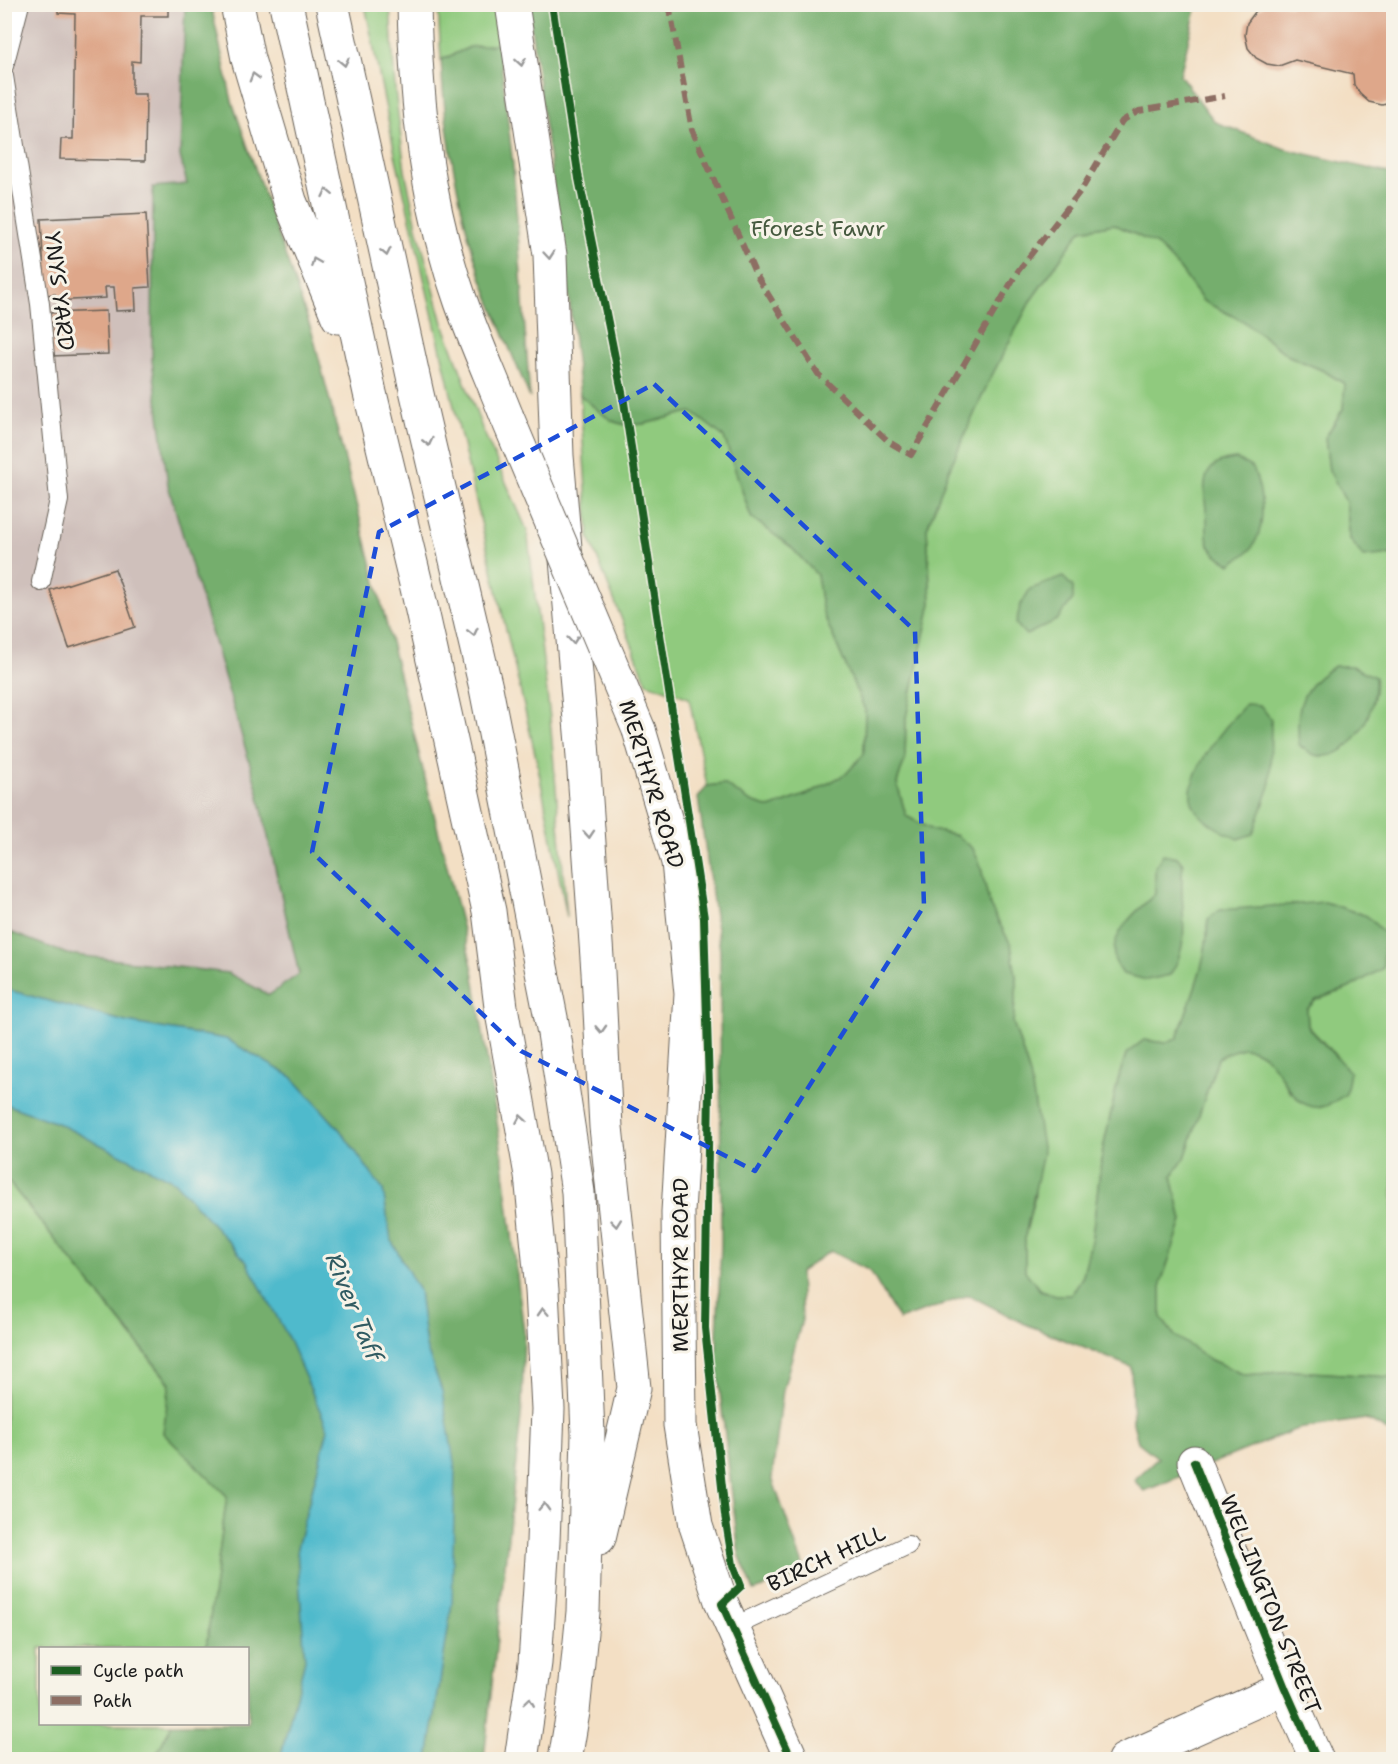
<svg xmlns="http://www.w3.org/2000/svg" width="1398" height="1764" viewBox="0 0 1398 1764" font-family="'Shantell Sans',sans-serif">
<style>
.industrial{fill:#cfc0bb}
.green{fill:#90ca7e;stroke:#56734d;stroke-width:1.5}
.forest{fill:#74ae6d;stroke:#486544;stroke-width:1.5}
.water{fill:#4fbacc;stroke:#366b74;stroke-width:1.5}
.building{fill:#dea78a}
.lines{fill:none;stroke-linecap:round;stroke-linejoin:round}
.service-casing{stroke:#676057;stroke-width:20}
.minor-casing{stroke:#676057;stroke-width:35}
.primary-casing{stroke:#676057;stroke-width:35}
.trunk-casing{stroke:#676057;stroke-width:35}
.service{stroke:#fff;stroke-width:18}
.minor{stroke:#fff;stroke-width:33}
.primary{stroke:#fff;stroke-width:33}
.trunk{stroke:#fff;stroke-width:33}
.primary-bridge-casing{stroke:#676057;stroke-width:35;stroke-linecap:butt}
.primary-bridge{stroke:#fff;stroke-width:33}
.quiet{stroke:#8d6e63;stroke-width:6;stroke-dasharray:12 6;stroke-linecap:butt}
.cycleway-casing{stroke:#f7f3e8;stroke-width:11}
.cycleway{stroke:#1b5e20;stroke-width:8}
.oneway{stroke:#999}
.marked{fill:none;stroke:#1d4ed8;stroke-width:4.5;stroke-dasharray:12 8;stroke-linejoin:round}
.labels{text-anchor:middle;stroke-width:6;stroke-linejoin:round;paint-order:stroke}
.park-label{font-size:22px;fill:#45593e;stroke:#f7f3e8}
.street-label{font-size:22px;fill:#1c1c1c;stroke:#f7f3e8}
.water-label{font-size:24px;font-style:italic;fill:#305b62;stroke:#f7f3e8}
</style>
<rect width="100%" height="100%" fill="#f7f3e8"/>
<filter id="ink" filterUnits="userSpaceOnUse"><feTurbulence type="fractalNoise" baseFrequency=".0167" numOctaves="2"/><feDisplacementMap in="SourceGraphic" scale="12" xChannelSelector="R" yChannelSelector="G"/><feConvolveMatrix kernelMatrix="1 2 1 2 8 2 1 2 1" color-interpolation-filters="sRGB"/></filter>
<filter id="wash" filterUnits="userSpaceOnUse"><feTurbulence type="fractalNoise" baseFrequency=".008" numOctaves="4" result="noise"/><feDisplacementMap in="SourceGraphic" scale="24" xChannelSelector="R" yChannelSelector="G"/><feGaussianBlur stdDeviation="1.35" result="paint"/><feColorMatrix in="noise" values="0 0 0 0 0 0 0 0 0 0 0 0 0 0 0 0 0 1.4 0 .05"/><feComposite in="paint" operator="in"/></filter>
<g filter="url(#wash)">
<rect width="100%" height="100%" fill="#f3dfc4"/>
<path class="industrial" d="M4 5H185L180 156 187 185 153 188 152 360 168 485 257 788 299 974 270 995 228 973 67 954 5 930Z"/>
<path class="green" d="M365 5H390L395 90 405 171 418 231 443 323 482 428 527 530 550 718 567 917 537 762 395 154Z
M438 5H494L499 44 470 47 441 60Z
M1114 224 1157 245 1180 269 1203 301 1243 321 1289 356 1324 371 1345 384 1343 409 1325 438 1329 470 1346 502 1350 539 1363 556 1394 554 1393 1376 1390 1377 1294 1371 1245 1375 1211 1360 1175 1336 1161 1318V1283L1182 1221 1172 1176 1185 1158 1218 1058C1225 1055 1237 1048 1244 1048 1269 1050 1281 1074 1290 1093L1337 1057 1308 1026 1307 1009 1316 1000 1349 988 1325 903 1208 919C1208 962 1190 999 1177 1039L1165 1043 1144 1040 1126 1054 1118 1080 1102 1154 1092 1237 1083 1276 1071 1295H1056L1040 1290 1025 1272V1236L1035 1195 1030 1075 1013 1022 1017 983 1011 945 990 906 980 864 957 836 932 830 906 816 897 783 905 759 906 717 931 603 927 528 948 472 988 383 1031 300 1081 230Z
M580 395C591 403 606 420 618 423 643 430 667 415 692 412L724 437 751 517 791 547 817 575 823 613 865 710 864 754 846 774 808 794 770 808 751 802 724 784 707 786 689 698 647 683 589 537Z
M5 1180 8 1181 170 1384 163 1433 227 1496 206 1648H40V1724H172L154 1759 5 1760Z"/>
<path class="forest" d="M185 5H211L232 101 313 335 371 562 473 970 502 1154 524 1332 522 1407 484 1759H428L452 1603 442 1391 426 1347 419 1291 391 1240 383 1190 340 1130 292 1077 226 1039 126 1022 5 989V930L67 954 228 973 269 995 299 974 257 788 168 485 152 360 153 187 187 184 180 156Z
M528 5H1197L1180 75 1215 122 1285 149 1393 174V554L1363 557 1350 539 1346 502 1329 470 1325 438 1343 409 1345 384 1324 371 1289 356 1243 321 1203 301 1180 269 1157 245 1114 224 1081 230 1031 300 988 383 948 472 927 528 931 603 906 717 905 759 897 783 906 816 932 830 957 836 973 849 980 864 990 906 1011 945 1017 983 1013 1022 1030 1075 1043 1153 1025 1236V1271L1040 1290 1056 1295H1071L1083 1276 1092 1237 1102 1154 1118 1080 1126 1054 1144 1040 1165 1043 1177 1039C1190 999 1208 962 1208 919L1220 910 1325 902 1367 916 1385 934 1383 968 1349 988 1316 1000 1307 1009 1308 1027 1350 1072 1346 1094C1340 1098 1332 1104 1326 1106 1284 1117 1284 1049 1244 1048 1236 1048 1225 1055 1218 1058L1185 1158 1172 1176 1182 1221 1161 1283V1318L1175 1336 1211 1360 1245 1375 1294 1371 1390 1377 1393 1380V1434L1366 1419 1297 1429 1144 1491 1134 1480 1158 1458 1138 1442 1133 1423 1131 1367 1023 1323 969 1295 899 1320 870 1271 830 1251 800 1272 802 1320 783 1390 772 1478 806 1574 754 1591 739 1554 716 1359 721 1244 720 950 698 798 707 786 724 784 751 802 770 808 808 794 846 774 864 754 865 710 823 613 817 575 791 547 751 517 724 437 692 412C667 415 643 430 618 423 606 420 591 403 580 395L569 298Z
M499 44 513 165 530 398C512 353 491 308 476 262 457 202 444 123 441 60L470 47Z
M1236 459 1253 468C1263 493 1268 527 1250 550 1245 555 1237 560 1231 564 1222 559 1211 553 1208 542 1206 535 1207 526 1207 518 1204 490 1197 462 1236 459Z
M1063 577 1073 587V599L1057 620 1026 635 1016 624 1020 606 1030 589Z
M1335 666H1352L1375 677C1379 706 1352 765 1315 755 1310 754 1304 748 1299 745 1295 708 1301 685 1335 666Z
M1246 704 1260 705 1271 719 1270 786 1253 834 1238 839C1222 831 1194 819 1191 798 1188 769 1227 724 1246 704Z
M1163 854 1177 857 1183 864C1177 906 1195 937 1170 975L1147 980 1123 974C1120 969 1114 962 1114 957 1111 931 1138 910 1155 894V867Z
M5 1104 57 1123 174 1181 246 1261 286 1333 328 1429 297 1548 305 1660 280 1759H154L172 1724H248V1648H206L227 1496 163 1433 170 1383 8 1181 5 1180Z"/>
<path class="water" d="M5 989 126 1022 226 1039 292 1077 340 1130 383 1190 391 1240 419 1291 426 1347 442 1391 455 1468 452 1603 428 1759H280L305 1660 297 1548 328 1429 286 1333 246 1261 174 1181 57 1123 5 1104Z"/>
<g id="blocks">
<path class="building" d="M58 4H168V16H141L140 62 132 61V94H146L145 161 60 159 61 139H73L75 14 58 13Z
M1282 4 1291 7V4H1394V102L1382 105 1369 102 1360 94 1354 85 1353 74 1295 60 1279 66 1267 64 1256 58 1248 48 1245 35 1247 23 1255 12 1265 5Z
M146 214 150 287 135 288 136 310 116 311 114 287H105L106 298 55 301V294L45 295 41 219Z
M106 311 108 354 50 356 48 313Z
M4 487 11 488 6 528 4 527Z
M115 569 135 627 69 648 50 590Z"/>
</g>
</g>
<g filter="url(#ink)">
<use href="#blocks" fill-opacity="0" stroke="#676057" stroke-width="1.5"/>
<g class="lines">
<g class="service-casing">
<path id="service" d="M4 66 20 4
M4 76 40 304 59 500 41 582
M731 1628 908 1545"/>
</g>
<g class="minor-casing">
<path id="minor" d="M1194 1462 1285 1688 1317 1760
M1124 1760 1285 1688"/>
</g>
<g class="primary-casing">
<path id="primary" d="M414 4C416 105 427 207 461 302 475 341 492 379 507 417
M639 730 678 862 691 994 678 1212 680 1425 696 1526 722 1604 792 1760"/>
</g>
<g class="trunk-casing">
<path id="trunk" d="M237 4 248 59 290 201 338 317
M286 4 370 393 417 588 489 911 501 1007 531 1175 542 1290 548 1409 543 1542 535 1663 521 1760
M332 4 417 394 486 688 554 1033 578 1192 588 1434 583 1612 573 1712 565 1760
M512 4 550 255 557 456 582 743 598 972 606 1127 634 1388 599 1538"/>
</g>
<use href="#service" class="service"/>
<use href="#minor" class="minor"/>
<use href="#primary" class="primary"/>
<use href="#trunk" class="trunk"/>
<g class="primary-bridge-casing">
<path id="primary-bridge" d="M507 417 639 730"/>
</g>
<use href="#primary-bridge" class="primary-bridge"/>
<path class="quiet" d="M669 4 692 130 756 275 818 374 889 442 911 455 1018 271 1082 189 1122 121 1139 111 1225 96"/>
<g class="cycleway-casing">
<path id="cycleway" d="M552 4 579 179 624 402 704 918 709 1088 705 1328 725 1515 733 1565 741 1586 722 1604 792 1760
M1194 1462 1285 1688 1317 1760"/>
</g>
<use href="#cycleway" class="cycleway"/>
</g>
<defs><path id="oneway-chevron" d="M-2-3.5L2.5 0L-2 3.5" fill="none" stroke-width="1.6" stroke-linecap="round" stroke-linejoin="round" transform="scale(1.5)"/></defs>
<g class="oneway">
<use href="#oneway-chevron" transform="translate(344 62) rotate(78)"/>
<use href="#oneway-chevron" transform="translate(521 62) rotate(81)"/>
<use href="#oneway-chevron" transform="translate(254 77) rotate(-106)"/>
<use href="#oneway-chevron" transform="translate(327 193) rotate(-102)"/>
<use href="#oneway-chevron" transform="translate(386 252) rotate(78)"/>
<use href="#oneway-chevron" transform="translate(549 255) rotate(85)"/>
<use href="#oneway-chevron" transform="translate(315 262) rotate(-113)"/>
<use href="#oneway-chevron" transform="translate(428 442) rotate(77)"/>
<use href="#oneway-chevron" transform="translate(473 632) rotate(77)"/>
<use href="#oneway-chevron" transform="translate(573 640) rotate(85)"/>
<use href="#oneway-chevron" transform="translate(589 834) rotate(86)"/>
<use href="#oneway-chevron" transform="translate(601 1029) rotate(87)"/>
<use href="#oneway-chevron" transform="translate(521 1119) rotate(-100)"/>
<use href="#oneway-chevron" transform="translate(616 1223) rotate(84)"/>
<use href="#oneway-chevron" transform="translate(543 1312) rotate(-93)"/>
<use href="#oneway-chevron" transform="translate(544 1507) rotate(-88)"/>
<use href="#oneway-chevron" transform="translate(529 1702) rotate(-82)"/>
</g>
</g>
<path class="marked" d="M654 384 915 631 924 906 755 1171 521 1051 312 852 379 532Z"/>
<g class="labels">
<g class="park-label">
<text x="818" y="236">Fforest Fawr</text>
</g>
<g class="street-label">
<text transform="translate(60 291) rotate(83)" y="8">YNYS YARD</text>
<text transform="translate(652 784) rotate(73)" y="8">MERTHYR ROAD</text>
<text transform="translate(680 1265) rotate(-90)" y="8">MERTHYR ROAD</text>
<text transform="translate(826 1558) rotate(-25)" y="8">BIRCH HILL</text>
<text transform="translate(1271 1604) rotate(68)" y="8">WELLINGTON STREET</text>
</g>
<g class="water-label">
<text transform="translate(354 1307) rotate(68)" y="8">River Taff</text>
</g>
</g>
<rect width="1398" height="1764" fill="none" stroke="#f7f3e8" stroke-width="24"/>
<rect x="39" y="1647" width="210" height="78" fill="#f7f3e8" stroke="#9f9d96" stroke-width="1.5"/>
<rect x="51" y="1666" width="30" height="9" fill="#1b5e20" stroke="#9f9d96" stroke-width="1.5"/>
<text x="93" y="1677" font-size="18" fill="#1c1c1c">Cycle path</text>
<rect x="51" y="1696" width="30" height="9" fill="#8d6e63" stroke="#9f9d96" stroke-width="1.5"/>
<text x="93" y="1707" font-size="18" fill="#1c1c1c">Path</text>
</svg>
